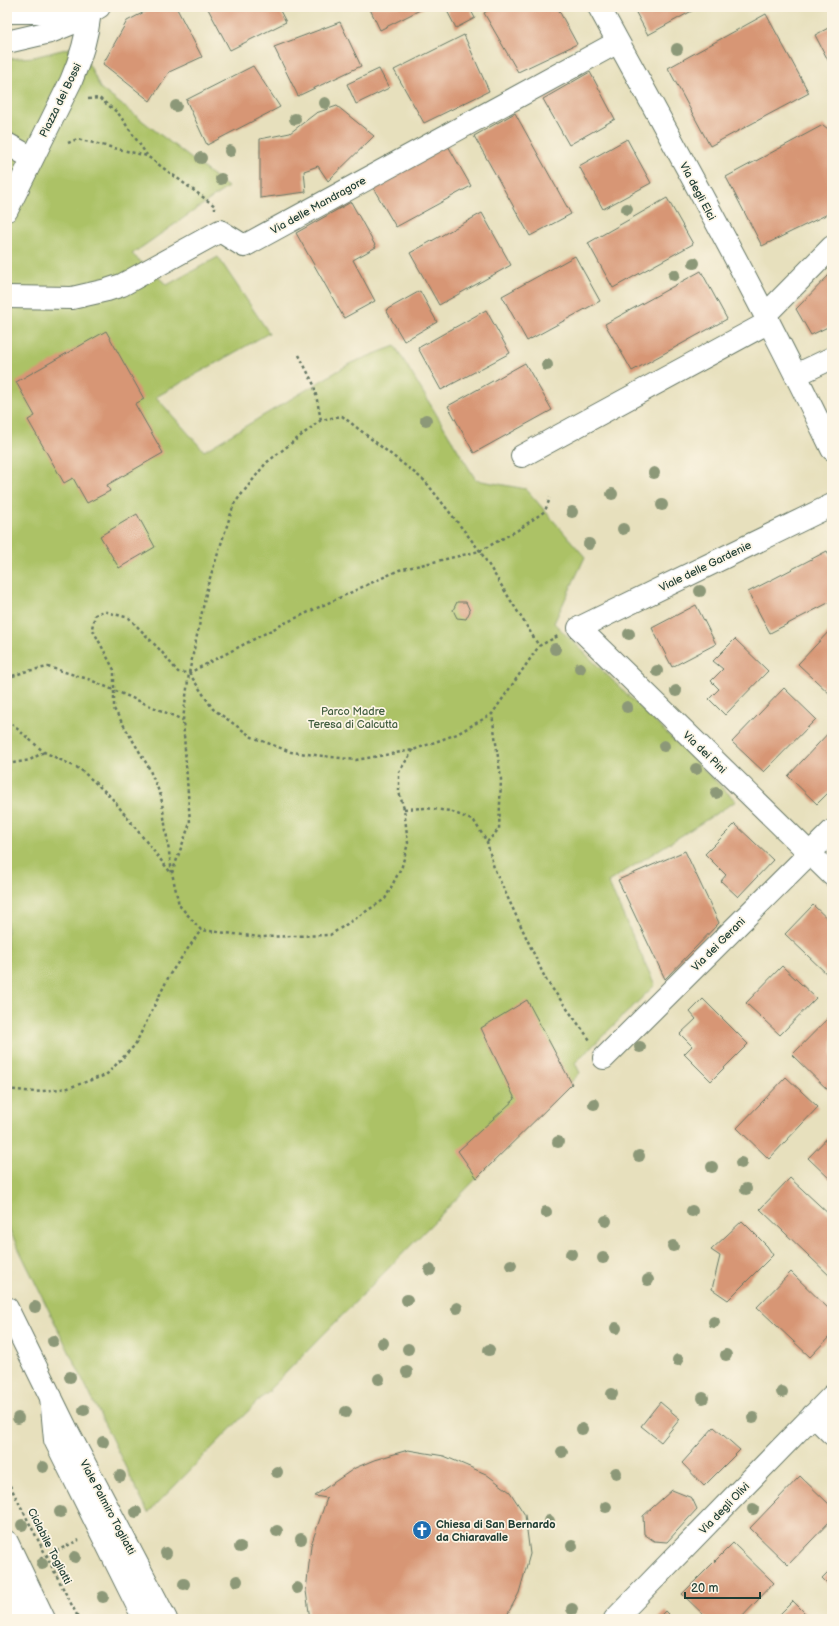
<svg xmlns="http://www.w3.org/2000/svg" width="839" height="1626" viewBox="0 0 839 1626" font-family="'Balsamiq Sans',sans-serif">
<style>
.green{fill:#acc266;stroke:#66804d}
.building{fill:#d79675}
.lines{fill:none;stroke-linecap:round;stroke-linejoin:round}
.minor-casing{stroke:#657664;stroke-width:24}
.major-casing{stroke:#657664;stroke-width:24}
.path{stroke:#657664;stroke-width:2.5;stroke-dasharray:3 3;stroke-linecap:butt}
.minor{stroke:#fff;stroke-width:22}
.major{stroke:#fff;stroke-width:22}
.tree{fill:#8c9878}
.labels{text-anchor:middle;stroke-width:3.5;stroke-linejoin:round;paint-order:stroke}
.street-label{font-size:11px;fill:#1f3d34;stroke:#fcf5e5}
.park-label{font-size:11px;fill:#425e40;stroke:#fcf5e5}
.poi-label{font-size:11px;font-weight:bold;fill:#1f3d34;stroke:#fcf5e5;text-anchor:start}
</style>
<rect width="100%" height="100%" fill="#fcf5e5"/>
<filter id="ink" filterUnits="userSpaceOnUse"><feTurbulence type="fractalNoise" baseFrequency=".025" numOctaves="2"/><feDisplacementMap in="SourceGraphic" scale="8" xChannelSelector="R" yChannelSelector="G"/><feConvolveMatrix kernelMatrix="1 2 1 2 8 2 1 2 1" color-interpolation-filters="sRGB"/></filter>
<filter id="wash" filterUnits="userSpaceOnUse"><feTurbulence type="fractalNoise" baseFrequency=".012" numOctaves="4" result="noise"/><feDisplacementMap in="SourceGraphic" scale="16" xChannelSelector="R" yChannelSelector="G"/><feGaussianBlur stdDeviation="0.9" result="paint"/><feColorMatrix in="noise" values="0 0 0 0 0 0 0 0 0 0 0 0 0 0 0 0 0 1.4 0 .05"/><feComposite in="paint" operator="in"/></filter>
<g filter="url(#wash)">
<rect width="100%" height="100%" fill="#e7e0bd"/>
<path class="green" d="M74 47 90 66 100 88 228 187 132 254 167 285 218 257 269 333 156 397 204 451 351 363 395 346 476 480 526 489 585 557 554 623 736 801 608 882 655 985 575 1063 580 1073 269 1390 270 1391 260 1399 148 1513 7 1225V166L12 156 28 142 7 130V59L34 57Z"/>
<g id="blocks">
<path class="building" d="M154 7H176L202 57 169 72 150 101 103 64 127 21Z
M207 7H278L286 22 230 50Z
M369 7H423L424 8 380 30Z
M445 7H469L475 18 456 28Z
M493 7H557L577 44 518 72 484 13Z
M633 7H699L648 35Z
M766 14 809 93 710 146 668 68Z
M340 22 361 66 298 96 274 47Z
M832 26V68L815 35Z
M464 35 489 91 424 123 394 70Z
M253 66 280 107 207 145 186 100Z
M379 69 389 88 356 104 347 84Z
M590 72 615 119 569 145 543 99Z
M337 106 374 136 328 181 318 166 304 171 306 192 260 198V139L290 133 316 113Z
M515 113 571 214 530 236 474 136Z
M823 125 832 132V212L762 246 726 177Z
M627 139 651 183 603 209 579 166Z
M447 144 471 186 396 227 372 186Z
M667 198 693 244 613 288 588 243Z
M351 202 376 247 353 260 375 301 344 318 296 233Z
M482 213 511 265 439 305 410 253Z
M575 256 600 301 527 341 502 296Z
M701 271 727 319 632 371 605 324Z
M832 272V325L811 335 796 309Z
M420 291 437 322 404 341 386 310Z
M486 310 510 353 441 390 418 348Z
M106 331 144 399 135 404 163 453 107 485 110 491 87 503 73 478 64 483 28 420 35 416 16 382Z
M525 363 552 410 474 453 448 406Z
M137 514 155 547 119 568 100 536Z
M827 551 832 560V601L770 633 748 592Z
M457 602H466L470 611 466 619 457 618 453 610Z
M696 605 716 644 672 667 652 628Z
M832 628V694L831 695 798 664Z
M735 639 768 671 725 715 709 699 719 689 711 681 723 669 713 661Z
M784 688 816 719 764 772 732 742Z
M832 729V789L817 804 788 776Z
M735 824 773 860 738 897 721 881 726 875 705 854Z
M685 851 719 923 665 979 618 880Z
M813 905 832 923V971L828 975 785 934Z
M782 966 816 998 780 1035 746 1003Z
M703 999 748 1044 711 1081 684 1054 692 1046 680 1034 696 1019 690 1012Z
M527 1000 572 1084 477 1178 458 1151 515 1099 481 1028Z
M832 1014V1094L792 1055Z
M786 1077 818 1107 769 1159 737 1128Z
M832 1133V1181L808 1158Z
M790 1178 832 1217V1278L760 1209Z
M742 1221 767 1246 773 1255 728 1300 712 1289 720 1256 711 1250Z
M791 1272 832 1312V1334L810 1357 757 1307Z
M660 1402 680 1419 661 1442 641 1426Z
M714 1427 740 1450 704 1486 682 1463Z
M408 1450 444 1456 486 1474 510 1492 525 1515 530 1554 519 1593 505 1619H310L306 1591 311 1545 327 1498 314 1496 355 1468 374 1460Z
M800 1476 832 1507V1519L788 1565 750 1528Z
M672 1490 692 1498 697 1509 667 1542 654 1541 644 1534 643 1516Z
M733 1543 774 1583 740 1619H708L682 1594Z
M832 1568V1588L822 1578Z
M793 1601 811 1619H775Z
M665 1611 673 1619H657Z"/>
</g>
</g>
<g filter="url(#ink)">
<use href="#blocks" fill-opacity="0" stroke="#657664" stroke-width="1"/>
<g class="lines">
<g class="minor-casing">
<path id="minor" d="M599 7C679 153 760 299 832 449
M7 12H89
M7 42 50 32 70 24 99 7
M7 144 32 158
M7 210 71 81C81 58 87 37 90 12
M7 297 72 298 107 290 122 285 220 231 244 246 618 42
M765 315 832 247
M796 375 832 358
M522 456 769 322
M832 505 579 628 832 875
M604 1058 832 831
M51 1397 55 1440 144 1619
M813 1415 832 1434
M7 1542 44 1619
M615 1619 832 1396"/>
</g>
<g class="major-casing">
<path id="major" d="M7 1308 66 1428 166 1619
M7 1587 23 1619"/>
</g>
<path class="path" d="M88 99 99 98 118 113 147 155
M68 143 77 139 147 156 215 206V209
M299 355 314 385 321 420
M189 673 213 709 252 737 291 752 356 760 413 750 457 734 492 714 539 646 558 636
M7 678 27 671 48 667 88 679 183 720
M7 720 44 752 80 769 111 797 171 873
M413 750 399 772V792L404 809 408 843 402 866 385 899 330 935 260 937 201 930 179 905 172 873 161 796 148 766 114 709V670L92 628 95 615 103 611 129 618 161 651 178 672 189 673 285 623 399 570 480 551 518 530 545 511 550 498
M7 764 30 760 44 752
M404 809 425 808 450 811 474 821 487 842 494 868 546 980 590 1040
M487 842 499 829 501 779 492 714
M172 873 190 823 183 720 189 673 208 584 234 504 266 463 321 420 342 416 425 481 480 551 539 646
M7 1089 35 1092 68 1088 106 1075 135 1045 170 974 201 930
M7 1480 79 1619
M40 1559 79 1540"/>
<use href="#minor" class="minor"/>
<use href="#major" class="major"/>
</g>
<g class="tree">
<circle cx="677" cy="49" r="6"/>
<circle cx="325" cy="103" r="6"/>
<circle cx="176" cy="106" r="6"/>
<circle cx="295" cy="119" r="6"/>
<circle cx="230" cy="151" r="6"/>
<circle cx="201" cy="158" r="6"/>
<circle cx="221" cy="179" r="6"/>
<circle cx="627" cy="209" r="6"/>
<circle cx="694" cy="263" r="6"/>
<circle cx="674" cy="275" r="6"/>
<circle cx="547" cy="365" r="6"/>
<circle cx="426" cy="420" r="6"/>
<circle cx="654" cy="473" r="6"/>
<circle cx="612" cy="494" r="6"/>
<circle cx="662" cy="505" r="6"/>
<circle cx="572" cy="512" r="6"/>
<circle cx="623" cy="529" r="6"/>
<circle cx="589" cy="544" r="6"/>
<circle cx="700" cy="591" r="6"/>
<circle cx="629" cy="634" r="6"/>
<circle cx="555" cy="649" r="6"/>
<circle cx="580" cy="668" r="6"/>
<circle cx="657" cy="671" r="6"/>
<circle cx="676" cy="691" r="6"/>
<circle cx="627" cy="707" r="6"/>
<circle cx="664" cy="746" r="6"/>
<circle cx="696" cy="769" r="6"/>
<circle cx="716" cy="793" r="6"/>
<circle cx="640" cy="1047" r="6"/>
<circle cx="594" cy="1104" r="6"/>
<circle cx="558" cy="1142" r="6"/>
<circle cx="639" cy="1156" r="6"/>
<circle cx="741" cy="1163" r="6"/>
<circle cx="712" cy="1167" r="6"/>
<circle cx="746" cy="1189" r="6"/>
<circle cx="692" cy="1211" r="6"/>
<circle cx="546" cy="1212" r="6"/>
<circle cx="606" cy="1221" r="6"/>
<circle cx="673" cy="1246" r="6"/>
<circle cx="571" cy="1254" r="6"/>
<circle cx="603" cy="1258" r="6"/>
<circle cx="511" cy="1265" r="6"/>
<circle cx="430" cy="1270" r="6"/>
<circle cx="648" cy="1280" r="6"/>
<circle cx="407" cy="1300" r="6"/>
<circle cx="35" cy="1307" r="6"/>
<circle cx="457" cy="1308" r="6"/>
<circle cx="714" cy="1322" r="6"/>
<circle cx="616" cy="1328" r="6"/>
<circle cx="53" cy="1341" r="6"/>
<circle cx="383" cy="1343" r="6"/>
<circle cx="408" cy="1349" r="6"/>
<circle cx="489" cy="1350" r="6"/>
<circle cx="726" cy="1355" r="6"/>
<circle cx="678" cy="1360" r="6"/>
<circle cx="407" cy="1372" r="6"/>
<circle cx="70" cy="1377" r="6"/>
<circle cx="379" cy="1379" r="6"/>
<circle cx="782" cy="1392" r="6"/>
<circle cx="612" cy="1394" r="6"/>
<circle cx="703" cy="1398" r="6"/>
<circle cx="84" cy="1410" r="6"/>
<circle cx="346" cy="1412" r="6"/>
<circle cx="18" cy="1418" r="6"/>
<circle cx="753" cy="1418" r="6"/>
<circle cx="582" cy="1429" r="6"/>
<circle cx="103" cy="1442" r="6"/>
<circle cx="562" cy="1452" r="6"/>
<circle cx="43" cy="1467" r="6"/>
<circle cx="277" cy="1472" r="6"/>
<circle cx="616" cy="1473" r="6"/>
<circle cx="120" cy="1476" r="6"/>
<circle cx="606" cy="1507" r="6"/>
<circle cx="753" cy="1509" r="6"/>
<circle cx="60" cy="1512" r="6"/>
<circle cx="136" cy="1512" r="6"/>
<circle cx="549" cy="1521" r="6"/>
<circle cx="22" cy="1525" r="6"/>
<circle cx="277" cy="1531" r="6"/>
<circle cx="301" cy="1539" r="6"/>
<circle cx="572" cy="1546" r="6"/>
<circle cx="240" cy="1547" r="6"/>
<circle cx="166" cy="1553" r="6"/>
<circle cx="75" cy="1557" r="6"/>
<circle cx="42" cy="1564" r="6"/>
<circle cx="237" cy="1581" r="6"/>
<circle cx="184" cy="1584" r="6"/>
<circle cx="297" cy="1588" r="6"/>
<circle cx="103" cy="1597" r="6"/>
<circle cx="572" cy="1609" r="6"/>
</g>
</g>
<defs>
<g id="church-disc" transform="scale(1)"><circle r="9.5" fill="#1f6fb2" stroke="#fcf5e5"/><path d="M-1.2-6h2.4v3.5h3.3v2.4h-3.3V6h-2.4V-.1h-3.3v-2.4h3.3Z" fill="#fff"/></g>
</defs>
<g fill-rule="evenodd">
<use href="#church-disc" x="422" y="1530"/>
</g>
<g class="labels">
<g class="street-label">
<text transform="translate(60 100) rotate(-64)" y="4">Piazza dei Bossi</text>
<text transform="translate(698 191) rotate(62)" y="4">Via degli Elci</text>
<text transform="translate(318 205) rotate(-29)" y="4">Via delle Mandragore</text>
<text transform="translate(705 566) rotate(-26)" y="4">Viale delle Gardenie</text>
<text transform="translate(705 752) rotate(44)" y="4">Via dei Pini</text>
<text transform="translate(718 944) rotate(-45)" y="4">Via dei Gerani</text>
<text transform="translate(108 1507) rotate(62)" y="4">Viale Palmiro Togliatti</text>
<text transform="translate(724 1508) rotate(-46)" y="4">Via degli Olivi</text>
<text transform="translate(50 1546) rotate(63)" y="4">Ciclabile Togliatti</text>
</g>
<g class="park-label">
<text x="353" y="715">Parco Madre<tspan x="353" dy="13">Teresa di Calcutta</tspan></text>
</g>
<g class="poi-label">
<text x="436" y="1528">Chiesa di San Bernardo<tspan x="436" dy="13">da Chiaravalle</tspan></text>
</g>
</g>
<rect width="839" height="1626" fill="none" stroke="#fcf5e5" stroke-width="24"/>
<path d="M685 1592v6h75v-6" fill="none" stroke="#1f3d34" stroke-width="2"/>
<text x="691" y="1592" font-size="12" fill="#1f3d34" stroke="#fcf5e5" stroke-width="3" paint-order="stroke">20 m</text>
</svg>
